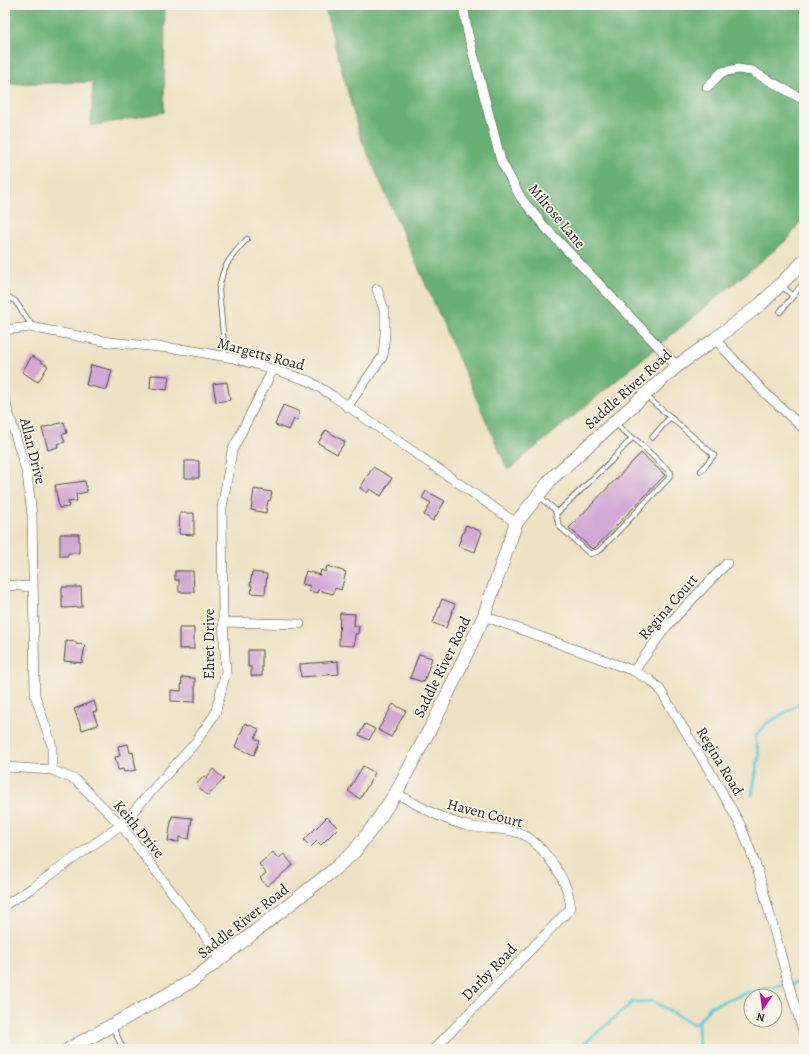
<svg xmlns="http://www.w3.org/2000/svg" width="809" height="1054" viewBox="0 0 809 1054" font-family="Alegreya,serif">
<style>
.forest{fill:#68b076;stroke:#4a6e50}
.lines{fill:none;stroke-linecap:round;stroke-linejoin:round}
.stream{stroke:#5cc7d5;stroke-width:3}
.building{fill:#d1a9d5}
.service-casing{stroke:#484642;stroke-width:6}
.minor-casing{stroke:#484642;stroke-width:10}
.secondary-casing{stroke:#484642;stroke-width:14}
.service{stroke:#fff;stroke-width:4.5}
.minor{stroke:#fff;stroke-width:9}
.secondary{stroke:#fff;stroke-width:13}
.labels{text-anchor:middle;stroke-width:3.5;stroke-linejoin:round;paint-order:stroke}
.street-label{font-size:15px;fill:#2b2b2b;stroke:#f7f3e8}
</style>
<rect width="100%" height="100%" fill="#f7f3e8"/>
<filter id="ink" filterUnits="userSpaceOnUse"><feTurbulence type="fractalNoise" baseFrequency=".025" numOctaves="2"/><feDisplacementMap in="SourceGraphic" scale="8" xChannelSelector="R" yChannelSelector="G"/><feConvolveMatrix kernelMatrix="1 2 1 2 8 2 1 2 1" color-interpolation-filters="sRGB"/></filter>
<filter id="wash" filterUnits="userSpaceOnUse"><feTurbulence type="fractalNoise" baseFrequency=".012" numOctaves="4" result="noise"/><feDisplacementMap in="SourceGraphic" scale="16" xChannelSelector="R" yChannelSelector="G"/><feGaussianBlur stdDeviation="0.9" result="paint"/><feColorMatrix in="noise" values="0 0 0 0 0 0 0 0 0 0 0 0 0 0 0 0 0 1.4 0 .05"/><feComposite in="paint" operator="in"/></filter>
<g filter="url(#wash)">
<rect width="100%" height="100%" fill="#efe2c4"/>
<path class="forest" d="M5 5H165L164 112 91 126 93 82 5 84Z
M324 5H804V216L789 238 508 470 360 136Z"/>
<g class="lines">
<path class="stream" d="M752 795 759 755 755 737 766 724 804 701
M578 1049 633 1002 653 1001 693 1024 698 1022
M699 1049 698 1022 711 1006 749 992 804 981"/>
</g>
<g id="blocks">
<path class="building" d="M32 356 48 366 38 382 22 372Z
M91 365 112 370 107 390 86 385Z
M151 375 169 376 167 390 150 388Z
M227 382 230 400 216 402 213 384Z
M283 405 300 412 297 420 294 419 289 430 275 425Z
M64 422 67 433 62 434 65 442 57 444 58 447 48 450 42 428Z
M326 430 345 442 337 454 318 443Z
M641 453 665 475 595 548 592 549 569 528Z
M185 461H199V478H185Z
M373 467 392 478 381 496 370 489 367 493 360 488Z
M85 481 87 492 76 494 77 501 68 502 69 507 59 508 55 485Z
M254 489 272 492 270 501 268 500 266 513 251 510Z
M426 491 445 501 433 521 424 515 431 503 422 498Z
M180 513H194V535L179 534Z
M466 525 482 532 475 552 458 546Z
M60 534H79V553H68V556H60Z
M327 566 346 572 341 590 335 588 333 594 318 590 317 593 309 591 310 586 302 584 306 571 320 575 321 570 325 572Z
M175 571H193L194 592H179V580H175Z
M252 572 267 574 265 594 251 593 252 585H250Z
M62 587H81L82 607 62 608Z
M442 599 455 604 446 628 433 623Z
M340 613 355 614 354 626H359L358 634H355L354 646 339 645Z
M179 628H194V649H179Z
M66 641 76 642V644L85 645 82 663 64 661Z
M248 650H262V676H251V667H248Z
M419 654 432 658 424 682 410 678Z
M338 661 339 674 301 677 300 664Z
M182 677 195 678V702L171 701V690L181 691Z
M94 701 97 711 93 712 98 725 82 730 74 709Z
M393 704 406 711 391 737 378 730Z
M245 723 259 729 255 738 260 741 254 755 235 747Z
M365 724 375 729 369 740 359 735Z
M128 744 130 753 133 752 136 770 124 772 123 769 118 770 115 757 120 756 118 746Z
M363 766 375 773 360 799 348 791Z
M213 769 224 779 208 796 196 785 204 776 206 778Z
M172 816 192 818 189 839 179 837V842L168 841Z
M327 817 338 828 321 845 317 841 311 847 304 840Z
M273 852 278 859 284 854 293 865 267 886 260 878 266 873 259 864Z"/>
</g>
</g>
<g filter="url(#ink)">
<use href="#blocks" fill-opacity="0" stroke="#484642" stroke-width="1"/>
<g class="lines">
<g class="service-casing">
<path id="service" d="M5 295 15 301 33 327
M793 296 804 282
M780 312 793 296 781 285
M225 356 219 290C222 266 231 256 247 239
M646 396 714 455 701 471
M652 438 670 417
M540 497 555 510 559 526 590 554 599 551 668 479 671 473 636 440 623 431 615 422
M556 514 611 461 632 438
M113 1027 123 1049"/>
</g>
<g class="minor-casing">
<path id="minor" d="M463 5 468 34 501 161 521 198 544 226 677 366
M707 87 722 72 738 69 752 71 804 100
M5 330 30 327 109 342 188 350 233 358 273 369 309 381 333 396 516 523
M715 339 763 391 804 429
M5 401 27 474 32 515 35 695 52 746V770
M347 407 383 356 385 333V313L377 289
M5 585 33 587
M484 616 634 671 650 680 659 688 717 783 741 826 758 871 792 996 804 1034
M223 622 300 624
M634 671 666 627 727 563
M5 767 52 770 76 780 121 825 221 957
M396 793C419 806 442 820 468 826 485 830 505 827 522 834 540 842 561 872 567 890 569 896 570 902 571 908L434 1049
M5 905 32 888 121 825 195 743 215 714 226 672 223 622 222 508 232 451 273 369"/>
</g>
<g class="secondary-casing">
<path id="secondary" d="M69 1049 192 981 331 872 354 852 375 824 396 793 441 708 484 616 516 523 552 478 677 366 715 339 761 304 804 261"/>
</g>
<use href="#service" class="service"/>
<use href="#minor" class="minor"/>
<use href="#secondary" class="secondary"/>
</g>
</g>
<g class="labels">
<g class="street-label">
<text transform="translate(557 216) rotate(50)" y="5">Milrose Lane</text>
<text transform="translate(261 354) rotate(15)" y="5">Margetts Road</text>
<text transform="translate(628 389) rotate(-42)" y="5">Saddle River Road</text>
<text transform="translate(33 451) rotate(76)" y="5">Allan Drive</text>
<text transform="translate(668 607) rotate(-49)" y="5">Regina Court</text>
<text transform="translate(209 644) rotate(-90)" y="5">Ehret Drive</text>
<text transform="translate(442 667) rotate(-64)" y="5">Saddle River Road</text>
<text transform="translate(720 761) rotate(59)" y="5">Regina Road</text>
<text transform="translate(485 813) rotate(14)" y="5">Haven Court</text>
<text transform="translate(139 829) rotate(50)" y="5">Keith Drive</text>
<text transform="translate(243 921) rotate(-38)" y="5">Saddle River Road</text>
<text transform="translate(489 972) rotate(-46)" y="5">Darby Road</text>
</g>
</g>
<rect width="809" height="1054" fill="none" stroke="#f7f3e8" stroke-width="20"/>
<g transform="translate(763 1008) rotate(193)"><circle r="19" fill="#f7f3e8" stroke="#a5a39c"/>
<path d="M0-3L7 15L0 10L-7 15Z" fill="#b5179e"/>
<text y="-6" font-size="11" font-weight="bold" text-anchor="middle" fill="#2b2b2b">N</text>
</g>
</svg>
